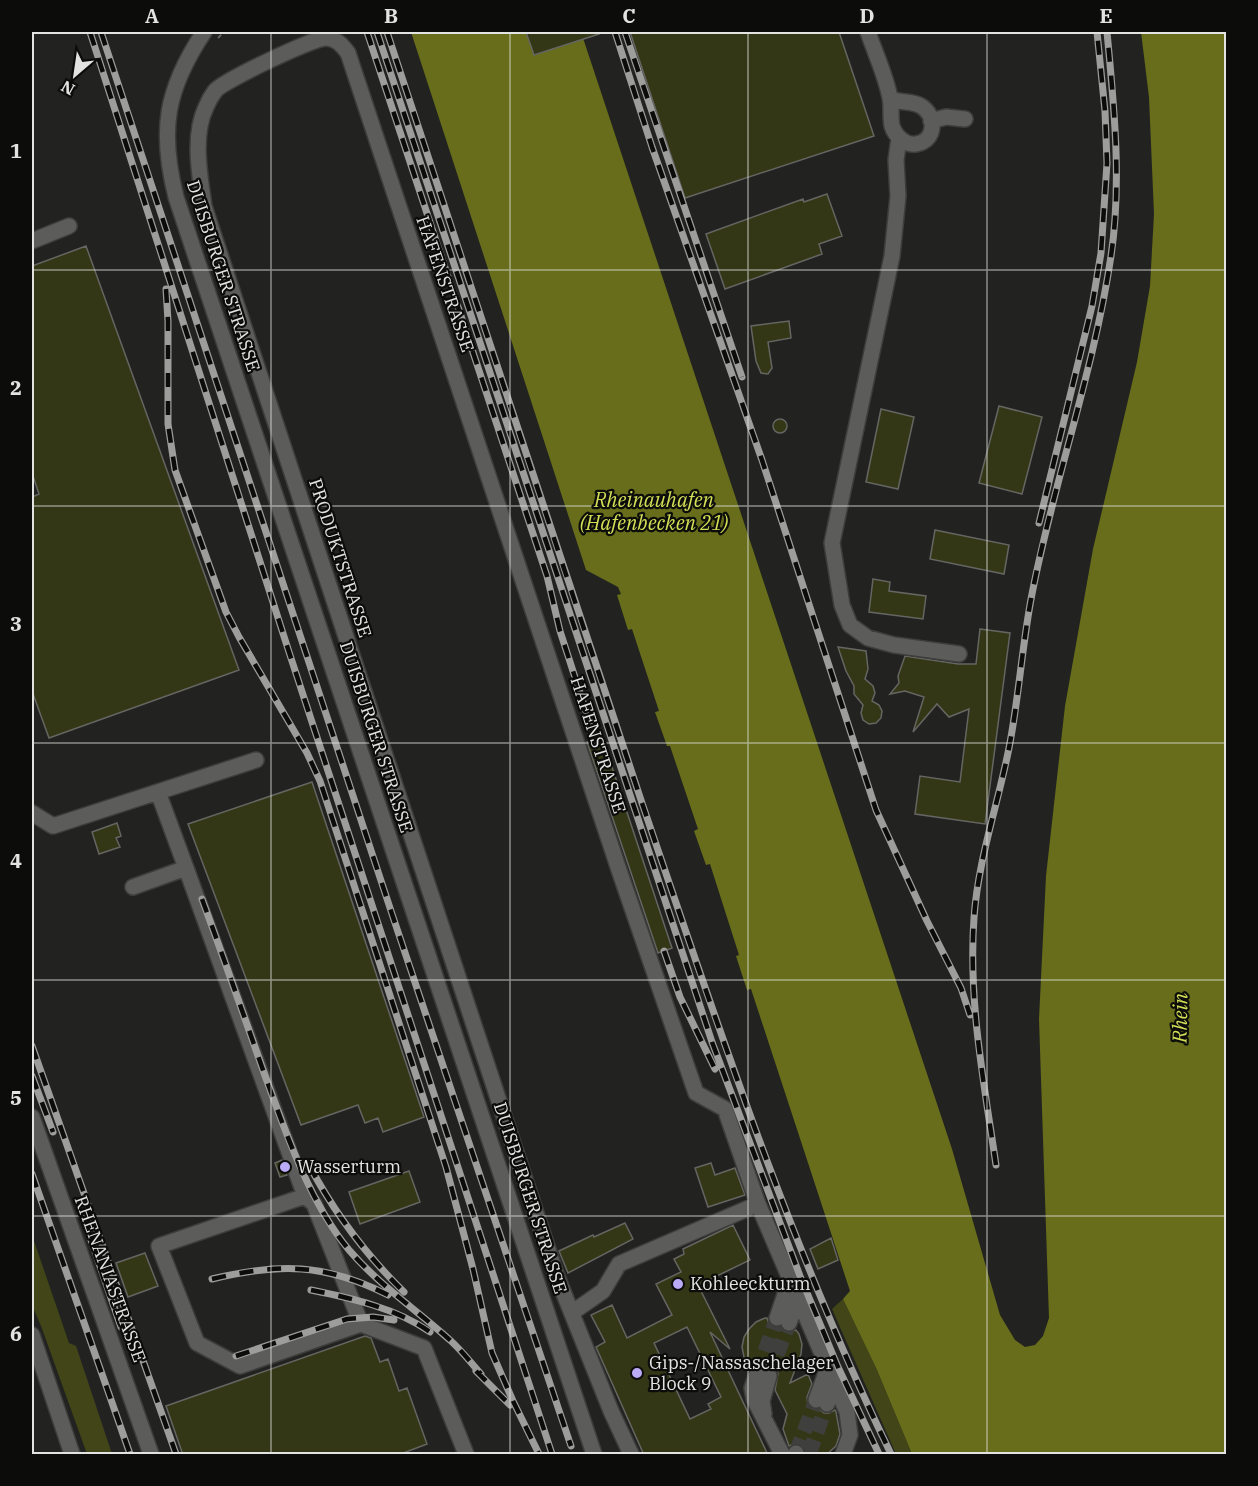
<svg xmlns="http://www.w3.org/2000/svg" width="1258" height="1486" viewBox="0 0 1258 1486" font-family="'IBM Plex Serif',serif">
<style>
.green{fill:#414517}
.water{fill:#676d1a}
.building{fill:#343716;stroke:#656562;stroke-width:1.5;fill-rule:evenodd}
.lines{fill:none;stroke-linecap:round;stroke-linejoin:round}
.minor-tunnel{stroke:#3f403d;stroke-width:15;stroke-dasharray:15 8;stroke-linecap:butt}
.minor-casing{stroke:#3d3e3b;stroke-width:18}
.path{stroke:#61625f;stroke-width:2;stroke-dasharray:4.5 3;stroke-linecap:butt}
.minor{stroke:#5c5c5a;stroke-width:15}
.rail-casing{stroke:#9d9e9c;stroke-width:7}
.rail{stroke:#0c0c0b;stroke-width:4.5;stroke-dasharray:14;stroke-linecap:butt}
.grid{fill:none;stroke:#e3e4e2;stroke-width:1.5;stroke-opacity:0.55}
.poi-dot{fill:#bbaaf6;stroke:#0c0c0b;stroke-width:2}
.labels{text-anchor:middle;stroke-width:4.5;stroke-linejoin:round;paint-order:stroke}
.street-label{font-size:18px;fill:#e3e4e2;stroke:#0c0c0b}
.poi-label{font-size:18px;fill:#e3e4e2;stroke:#0c0c0b;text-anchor:start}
.water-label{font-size:20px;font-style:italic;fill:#d3df56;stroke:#0c0c0b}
.neatline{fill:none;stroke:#e3e4e2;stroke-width:2}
.grid-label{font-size:20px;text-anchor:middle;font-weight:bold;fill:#e3e4e2}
</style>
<rect width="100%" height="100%" fill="#222320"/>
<path class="green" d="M32 1235 69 1343 76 1346 112 1454H87L41 1326 32 1305Z
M843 1299 877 1370 912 1454H896L832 1309Z"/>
<path class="water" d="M411 32H581L952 1149 1000 1315 1015 1340 1025 1347 1035 1345 1043 1336 1049 1318 1039 1019 1046 876 1065 706 1093 549 1137 362 1150 286 1154 214 1149 97 1141 32H1226V1454H912L877 1370 843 1299 850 1291 751 989 747 990 736 956 739 955 710 864 706 865 694 831 698 829 670 746H667L655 712 659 711 632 629 628 630 617 595 621 594 618 587 586 570Z"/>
<path class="building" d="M526 32H598L599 34 534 55Z
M630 32H839L874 136 685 198Z
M827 194 842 236 819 244 822 254 725 289 706 234 803 199 804 202Z
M86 246 239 670 49 738 32 691V497L39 494 32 473V266Z
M789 321 791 338 768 342 772 368 768 374 761 373 756 361 751 326Z
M999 406 1042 417 1022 494 979 483Z
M881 409 914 417 898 489 866 482Z
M773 426a7 7 0 1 1 14 0a7 7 0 1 1-14 0Z
M935 530 1009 545 1004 574 930 559Z
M873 579 890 582 889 591 926 596 923 619 869 612Z
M980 629 1010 633 985 824 915 814 920 776 960 782 969 709 949 717 937 704 913 732 924 697 905 691 890 694 899 683 898 676 905 656 958 664H976Z
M838 647 866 651 868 669 865 679 873 686 875 693 872 701 879 705 882 711 881 718 876 723 869 724 863 720 861 713 863 705 854 694V686L846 671Z
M602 737 672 948 658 953 587 742Z
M312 782 424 1117 383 1132 378 1118 365 1123 358 1105 301 1125 188 824Z
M117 823 121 836 116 838 120 847 99 854 92 832Z
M282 1160 287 1175 280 1177 275 1163Z
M711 1163 715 1175 735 1168 745 1195 708 1207 695 1168Z
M409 1171 420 1202 360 1224 349 1192Z
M625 1223 633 1239 568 1273 559 1251 593 1235 594 1237Z
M733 1225 750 1260 698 1285 730 1349 710 1332 768 1455H644L596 1347 605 1342 591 1315 612 1305 627 1338 672 1315 656 1284 681 1272 674 1259 684 1254 683 1249ZM687 1327 721 1397 708 1404 711 1409 690 1419 654 1343Z
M831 1238 838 1260 818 1269 810 1249Z
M145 1253 158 1286 128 1297 116 1263Z
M765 1318H767L769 1324 773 1327H780L786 1332 796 1330 799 1334 802 1344 801 1354 790 1383 808 1374 812 1384 807 1397 808 1406 813 1409H819L824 1413H829L835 1410 836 1412 840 1434 836 1446 826 1455H806L804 1448 797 1443 789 1446 783 1429 787 1414 775 1390 778 1373 772 1367H765L756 1363 750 1367 745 1362 742 1347 744 1337 749 1329 756 1322Z
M365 1336 371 1338 380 1362 388 1359 399 1391 407 1388 427 1444 398 1455H183L166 1406Z"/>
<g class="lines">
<path class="minor-tunnel" d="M757 1373 777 1318
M769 1376 789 1323
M796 1453 816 1400
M809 1454 827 1404"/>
<g class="minor-casing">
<path id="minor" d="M204 32C166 89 159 130 176 197L594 1454
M868 32C875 53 886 76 890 98 892 107 890 117 892 126 895 136 906 146 916 144 936 141 937 116 921 106 911 100 901 104 890 98
M931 121 946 117 965 119
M899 138 896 160 898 196 892 256 832 543 842 605 850 625 868 638 894 645 959 654
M32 241 69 226
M32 813 53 826 256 760
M186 868 305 1196 159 1246 197 1343 240 1366 361 1324 424 1348 466 1454
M133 887 186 868 158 792
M32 1117 151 1454
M305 1196 314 1204 361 1324
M573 1312 603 1291 619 1264 758 1204
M777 1318 790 1280
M789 1323 798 1297
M32 1335 72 1454
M757 1373 752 1388 754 1399 782 1454
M816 1400 828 1368
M827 1404 835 1383
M764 1414 762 1401 769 1376
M631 1454 611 1411 556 1274 204 206C200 176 192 136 206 107 208 102 212 95 215 91 223 81 313 38 326 38 336 38 342 45 348 53L620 873 696 1093 725 1109 758 1204 847 1412 850 1435 843 1454
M796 1454V1453"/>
</g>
<path class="path" d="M218 38 224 32"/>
<use href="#minor" class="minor"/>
<g class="rail-casing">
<path id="rail" d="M90 32 289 652 552 1454
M101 32 393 917 571 1446
M367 32 547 576 560 631 595 739
M377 32 712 1042 800 1276 838 1367 879 1454
M387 32C472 289 556 546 642 803 717 1023 789 1244 891 1454
M615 32 652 147 762 460 876 810 927 921 961 988 970 1015
M625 32 742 377
M166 289 168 321V424L175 470 226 612 239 637 307 753 320 781 446 1167 473 1269 492 1353 513 1401 539 1454
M1039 523 1092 306 1101 253 1107 163 1105 111 1097 32
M202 899C223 956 243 1013 263 1070 284 1128 309 1202 349 1250 379 1285 417 1310 451 1341 462 1351 471 1363 481 1374
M664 951 680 997 715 1069
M32 1046 176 1454
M32 1076 53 1132
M309 1165C334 1212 366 1255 404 1292
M996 1165C984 1083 968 1001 974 918 978 860 998 804 1009 748 1019 697 1022 645 1032 594 1054 480 1094 371 1111 256 1122 182 1114 106 1107 32
M32 1174 130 1454
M88 1231 121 1327
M212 1279C279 1263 325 1263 388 1295
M311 1290C351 1298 396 1308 430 1332
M236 1356 347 1319 373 1317 394 1320
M476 1371 510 1405"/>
</g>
<use href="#rail" class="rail"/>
</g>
<path class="grid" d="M271 32V1454M510 32V1454M748 32V1454M987 32V1454M32 270H1226M32 506H1226M32 743H1226M32 980H1226M32 1216H1226"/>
<g class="poi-dot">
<circle cx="285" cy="1167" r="6"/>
<circle cx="678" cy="1284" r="6"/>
<circle cx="637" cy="1373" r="6"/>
</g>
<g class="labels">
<g class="street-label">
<text transform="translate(223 276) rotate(72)" y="6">DUISBURGER STRASSE</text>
<text transform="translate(445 284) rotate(71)" y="6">HAFENSTRASSE</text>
<text transform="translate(340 558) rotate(72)" y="6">PRODUKTSTRASSE</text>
<text transform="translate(376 737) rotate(72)" y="6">DUISBURGER STRASSE</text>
<text transform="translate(598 745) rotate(72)" y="6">HAFENSTRASSE</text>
<text transform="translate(530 1198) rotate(72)" y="6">DUISBURGER STRASSE</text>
<text transform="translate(110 1279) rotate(70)" y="6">RHENANIASTRASSE</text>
</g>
<g class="poi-label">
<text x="297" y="1173">Wasserturm</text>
<text x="690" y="1290">Kohleeckturm</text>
<text x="649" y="1369">Gips-/Nassaschelager<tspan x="649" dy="21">Block 9</tspan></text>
</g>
<g class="water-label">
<text x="654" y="507">Rheinauhafen<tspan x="654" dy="23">(Hafenbecken 21)</tspan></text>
<text transform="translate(1180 1018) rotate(-89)" y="7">Rhein</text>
</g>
</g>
<rect width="1258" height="1486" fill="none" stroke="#0c0c0b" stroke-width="66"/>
<g transform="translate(75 75) rotate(209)" stroke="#0c0c0b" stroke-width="4.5" paint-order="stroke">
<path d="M0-4.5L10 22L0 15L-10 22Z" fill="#e3e4e2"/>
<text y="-9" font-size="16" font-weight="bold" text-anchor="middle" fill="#e3e4e2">N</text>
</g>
<rect x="33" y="33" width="1192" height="1420" class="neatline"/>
<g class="grid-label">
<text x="152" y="23">A</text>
<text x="391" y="23">B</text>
<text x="629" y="23">C</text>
<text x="867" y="23">D</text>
<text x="1106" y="23">E</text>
<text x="16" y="158">1</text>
<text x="16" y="395">2</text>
<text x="16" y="631">3</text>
<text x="16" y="868">4</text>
<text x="16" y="1105">5</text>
<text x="16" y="1341">6</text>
</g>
</svg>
